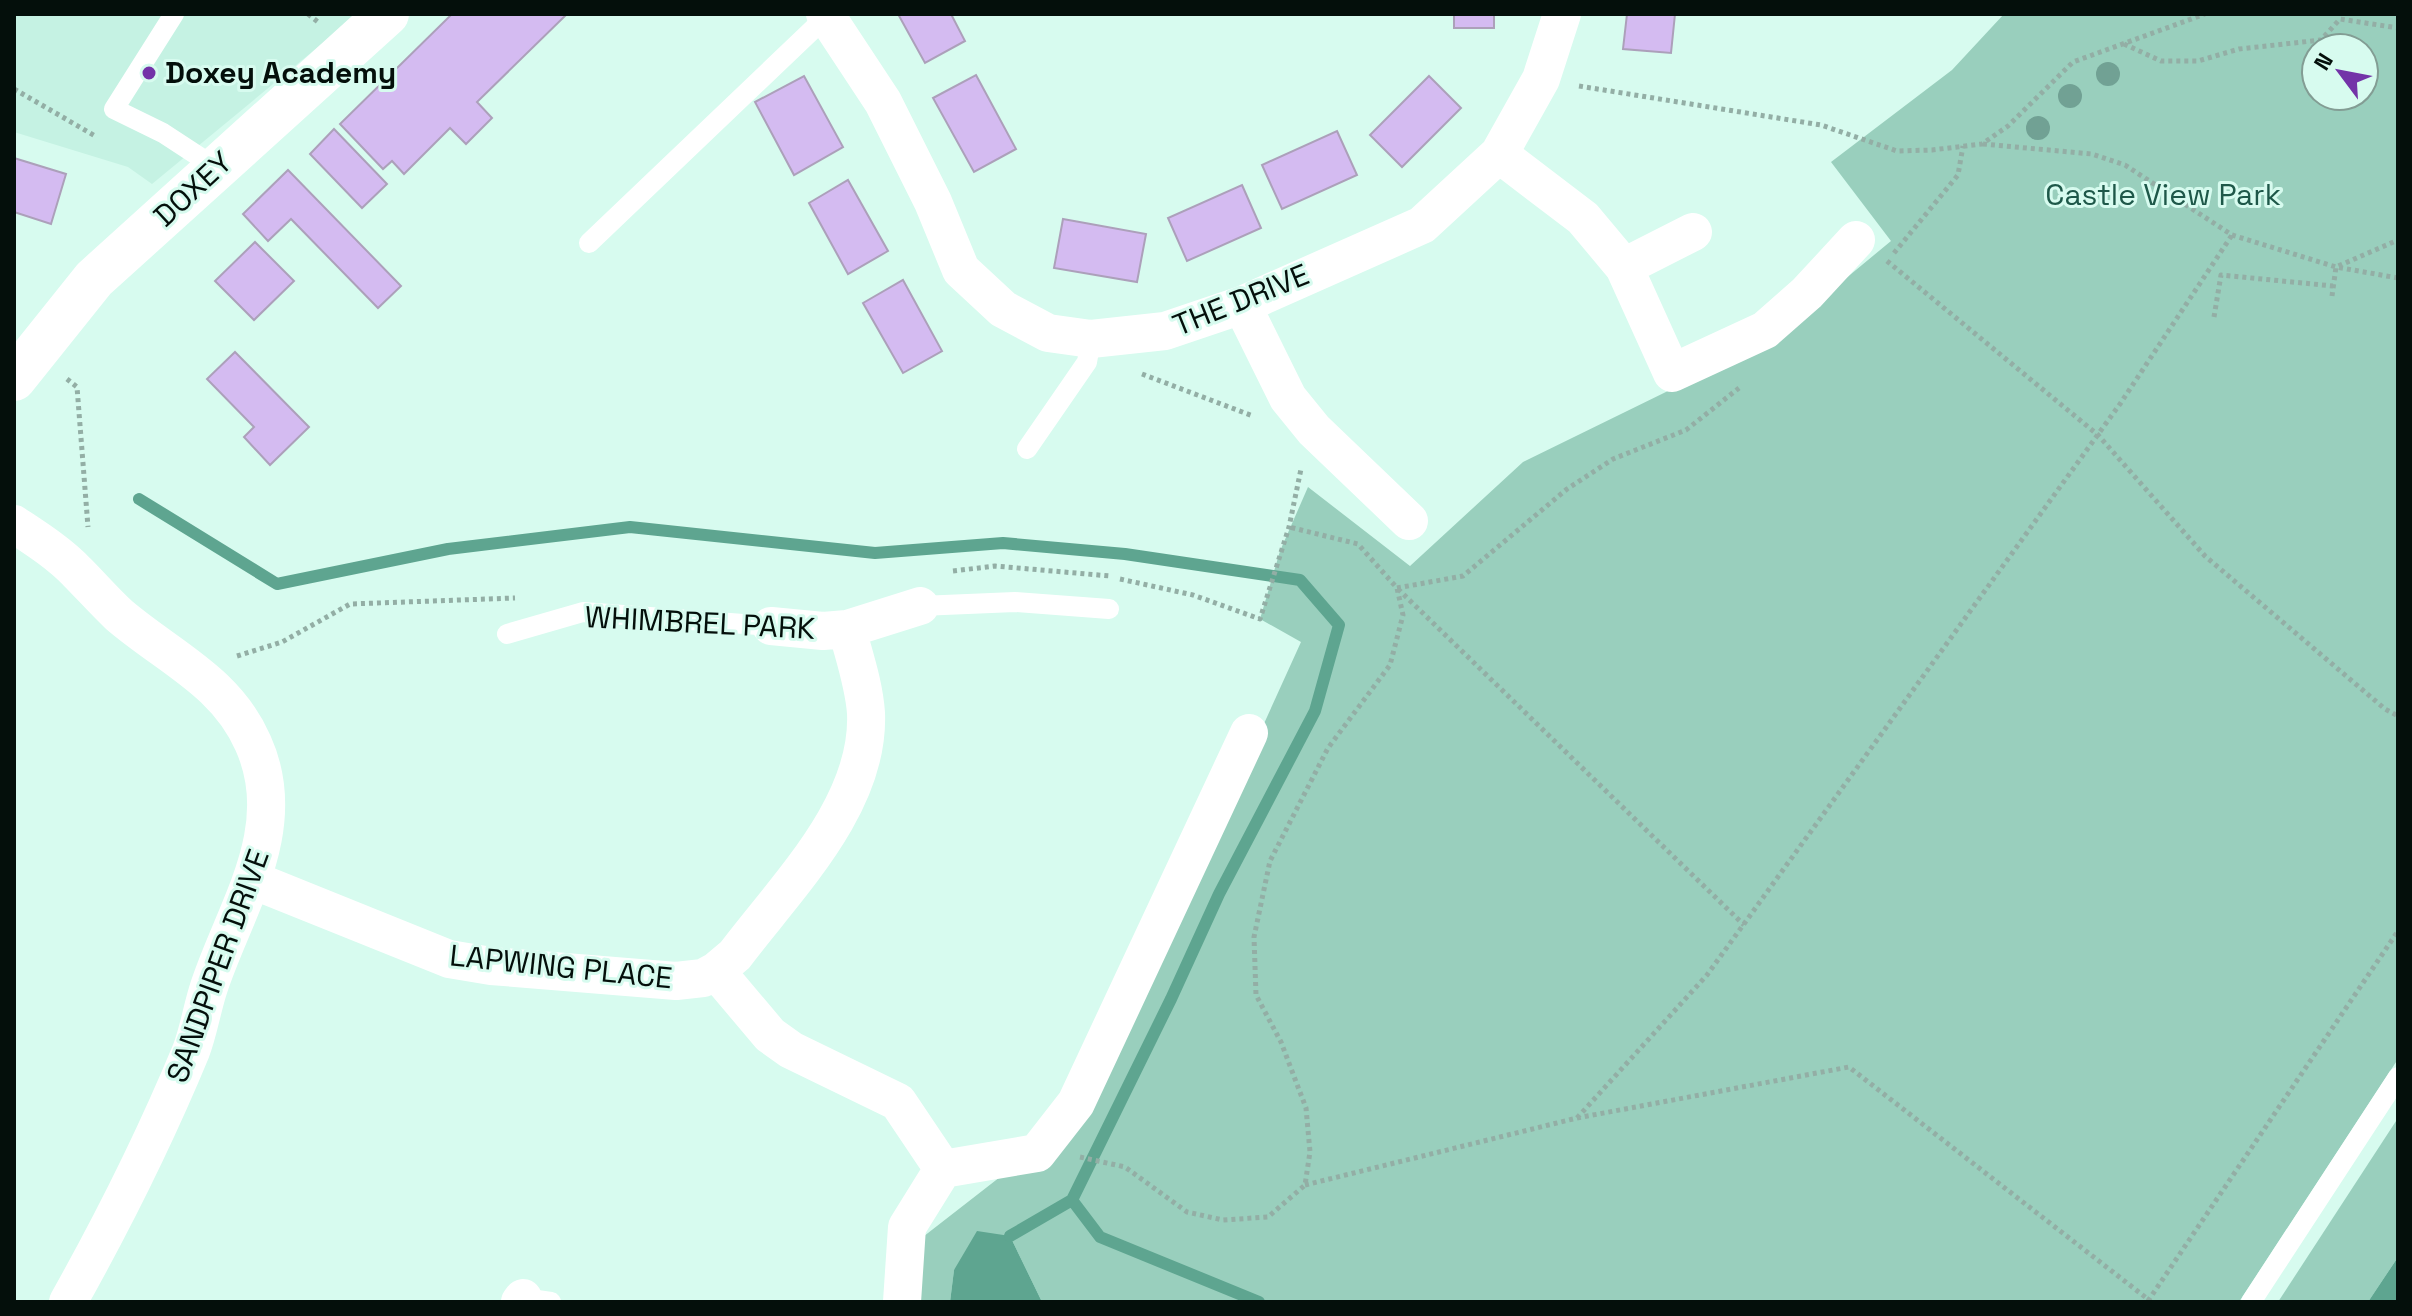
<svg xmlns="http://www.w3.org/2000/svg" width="2412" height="1316" viewBox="0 0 2412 1316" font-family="'Space Grotesk',sans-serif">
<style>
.built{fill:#c5f2e3}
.green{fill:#99cfbd;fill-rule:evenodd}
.water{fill:#5ea590}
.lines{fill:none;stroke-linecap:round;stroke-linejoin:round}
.stream{stroke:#5ea590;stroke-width:12}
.building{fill:#d4bbf1;stroke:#aca0ba;stroke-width:2}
.path{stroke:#93aea5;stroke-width:5;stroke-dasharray:4 4;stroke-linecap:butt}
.service{stroke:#fff;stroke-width:20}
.minor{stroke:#fff;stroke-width:38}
.tertiary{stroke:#fff;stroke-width:44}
.tree{fill:#71a194}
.poi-dot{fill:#7333a8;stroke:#d7fbef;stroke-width:3}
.labels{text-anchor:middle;stroke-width:6;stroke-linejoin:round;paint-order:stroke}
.poi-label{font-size:30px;font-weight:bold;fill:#040f0b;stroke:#d7fbef;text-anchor:start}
.street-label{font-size:30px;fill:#040f0b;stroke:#d7fbef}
.park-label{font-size:30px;fill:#1e5849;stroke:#d7fbef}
</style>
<rect width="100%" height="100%" fill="#d7fbef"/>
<path class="built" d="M14 14H358L152 184 128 167 14 132Z"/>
<path class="green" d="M2004 14H2398V1059L2239 1302H1042L1010 1236 954 1270 950 1302H917L919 1240 1090 1107 1301 642 1260 619 1280 551 1308 487 1410 566 1523 462 1770 341 1891 241 1831 162 1952 70ZM2316 48H2364V96H2316Z
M2398 1118V1257L2368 1302H2278Z"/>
<path class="water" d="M977 1231 1010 1236 1042 1302H950L954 1270Z
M2398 1257V1302H2368Z"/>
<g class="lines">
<path class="stream" d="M139 499 277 584 448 549 630 527 875 553 1003 543 1125 554 1300 580 1339 625 1315 711 1219 894 1171 999 1072 1200 1010 1236
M1072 1200 1100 1237 1259 1302"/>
</g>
<path class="building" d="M452 14H567L477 102 492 118 466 144 450 128 404 174 392 161 383 169 340 124Z
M898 14H951L965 41 925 63Z
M1454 14H1494V28H1454Z
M1627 14H1675L1671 53 1623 49Z
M976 75 1016 149 974 172 933 98Z
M804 76 843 147 794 175 755 102Z
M1429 76 1461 108 1402 167 1370 135Z
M334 129 387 184 362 208 310 154Z
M1337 131 1357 175 1282 209 1262 165Z
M14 158 66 174 51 224 14 212Z
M288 170 401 286 378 308 291 219 268 241 243 214Z
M848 180 888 251 848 274 809 203Z
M1242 185 1261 228 1187 261 1168 218Z
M1063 219 1146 234 1137 282 1054 268Z
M255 242 294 281 254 320 215 281Z
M903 280 942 351 903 373 863 303Z
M235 352 309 427 270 465 244 437 254 427 207 379Z"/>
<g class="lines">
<path class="path" d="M308 14 318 22
M2124 44 2161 61H2198L2239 49 2321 40 2340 19 2398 28
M1579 86 1821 125 1897 151 1932 150 1982 144 2008 126 2073 62 2205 14
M14 89 97 137
M1983 144 2092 154 2125 165 2232 235 2336 267 2398 278
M1894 253 1958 175 1963 146
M1887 261 2098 435 2205 556 2385 709 2398 716
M2332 296 2336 267 2398 240
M2214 317 2221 275 2333 286
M1142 374 1253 416
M67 379 77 387 88 527
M953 571 995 566 1110 576
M1120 579 1193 595 1260 619 1289 527 1301 469
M1397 588 1463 576 1567 489 1613 459 1686 430 1739 388
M1398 589 1744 925
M237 656 282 642 350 604 515 598
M1577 1118 1707 975 2120 404 2232 235
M1080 1157 1125 1167 1187 1212 1223 1220 1268 1217 1305 1185 1310 1152 1306 1108 1281 1042 1256 995 1254 937 1270 861 1328 748 1390 665 1403 615 1397 588 1358 544 1289 527
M1305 1185 1577 1118 1849 1067 2149 1300
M2148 1301 2398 931"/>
<path class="service" d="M174 14 114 109 163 133 215 167
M589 243 829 14
M1027 449 1087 362 1091 339
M920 606 1015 602 1109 609
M507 634 583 612 771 626
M523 1298 551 1302
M2251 1302 2398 1077"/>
<path class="minor" d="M825 14 883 102 933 202 961 270 1003 309 1048 333 1091 339 1165 331 1242 305 1422 225 1499 154 1541 79 1562 14
M1499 154 1583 218 1624 267 1672 373 1765 330 1807 293 1856 240
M1624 267 1693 232
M1242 305 1288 398 1314 430 1409 521
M14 524C35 538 59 553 77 572 91 586 104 601 119 615 168 657 226 681 253 743 292 829 235 908 209 987 202 1008 199 1030 191 1051 155 1138 114 1220 68 1302
M771 626 823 631 847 629 920 606
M253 880 449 959 491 966 676 981 703 978 716 971 770 1035 791 1050 898 1102 943 1169
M716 971 735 955C787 886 870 805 866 713 864 684 854 656 847 629
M520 1302 523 1298
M902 1302 907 1227 943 1169 1037 1153 1076 1103 1249 733"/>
<path class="tertiary" d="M14 379 94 279 387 14"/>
</g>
<g class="tree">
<circle cx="2108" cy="74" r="12"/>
<circle cx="2070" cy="96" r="12"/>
<circle cx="2038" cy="128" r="12"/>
</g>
<circle class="poi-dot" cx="149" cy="73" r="8"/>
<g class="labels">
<g class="poi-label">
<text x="165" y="83">Doxey Academy</text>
</g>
<g class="street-label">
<text transform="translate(193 189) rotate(-43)" y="10">DOXEY</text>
<text transform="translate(1241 300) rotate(-22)" y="10">THE DRIVE</text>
<text transform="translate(700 623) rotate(3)" y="10">WHIMBREL PARK</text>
<text transform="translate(218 966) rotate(-70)" y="10">SANDPIPER DRIVE</text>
<text transform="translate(561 967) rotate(6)" y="10">LAPWING PLACE</text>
</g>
<g class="park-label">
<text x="2163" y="205">Castle View Park</text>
</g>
</g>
<rect width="2412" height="1316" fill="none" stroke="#040f0b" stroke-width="32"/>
<g transform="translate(2340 72) rotate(302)"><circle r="38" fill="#d7fbef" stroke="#839d94" stroke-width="2"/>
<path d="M0-6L14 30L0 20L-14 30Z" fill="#7333a8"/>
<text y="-12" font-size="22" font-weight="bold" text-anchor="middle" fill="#040f0b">N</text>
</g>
</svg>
